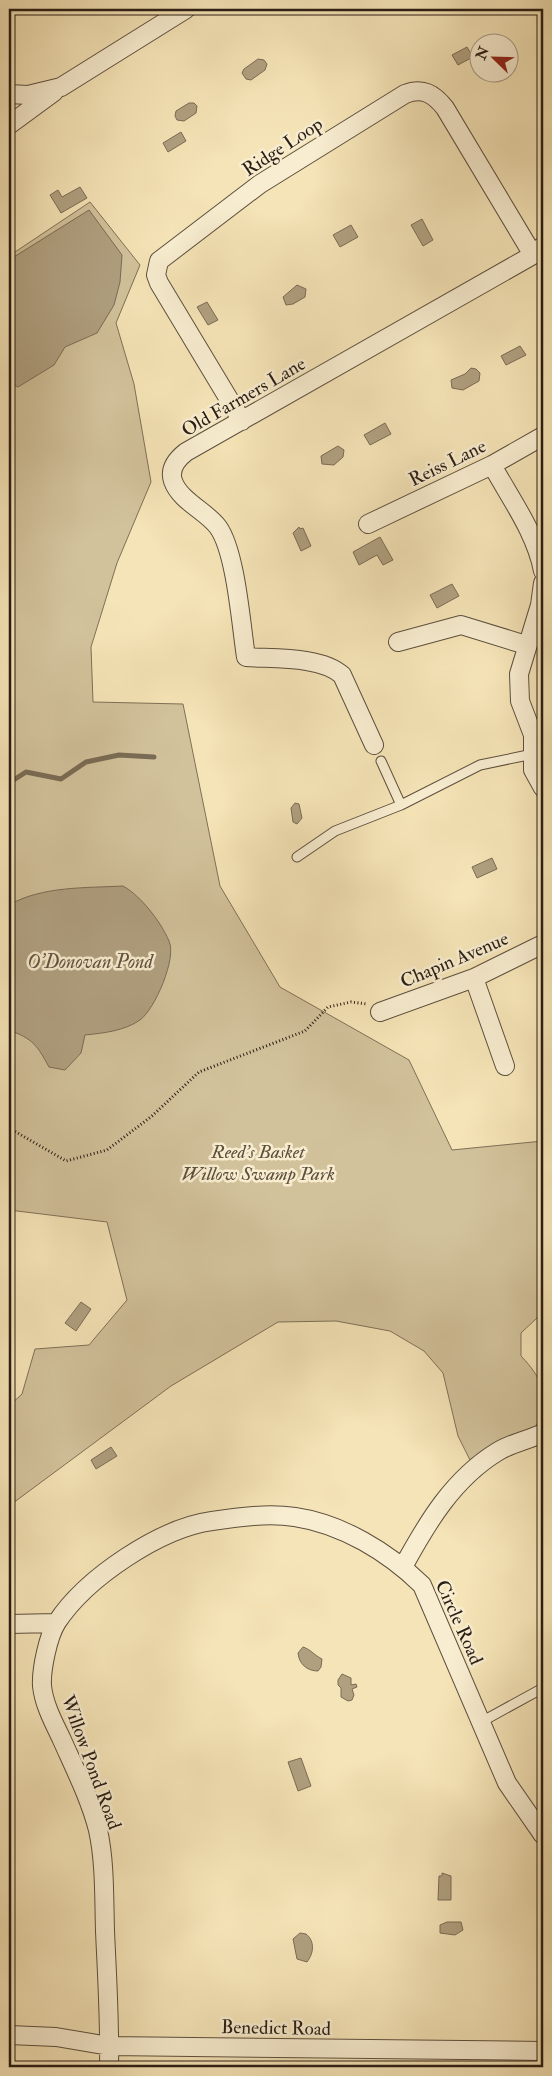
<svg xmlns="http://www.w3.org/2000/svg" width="552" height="2076" viewBox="0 0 552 2076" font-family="'IM FELL Double Pica',serif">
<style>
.green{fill:#d2c29b;stroke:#7e7058}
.water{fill:#b0a080;stroke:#7a6c55}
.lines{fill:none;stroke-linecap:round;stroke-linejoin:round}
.stream{stroke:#7a6c55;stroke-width:5}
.lane-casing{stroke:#5d4f3d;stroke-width:11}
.street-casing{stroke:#5d4f3d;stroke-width:20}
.path{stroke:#2a1d14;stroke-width:3;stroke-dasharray:1 2.5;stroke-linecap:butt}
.lane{stroke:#f8edd0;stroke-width:9}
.street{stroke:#f8edd0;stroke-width:18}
.labels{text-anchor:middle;stroke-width:5;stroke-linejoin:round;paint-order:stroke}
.street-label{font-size:19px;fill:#2a1d14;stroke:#f8edd0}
.park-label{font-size:19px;font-style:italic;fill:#5c4f3c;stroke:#f8edd0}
.water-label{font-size:20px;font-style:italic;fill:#60513f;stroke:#f8edd0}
</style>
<rect width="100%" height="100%" fill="#f5e4b7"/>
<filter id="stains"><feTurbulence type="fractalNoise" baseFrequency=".004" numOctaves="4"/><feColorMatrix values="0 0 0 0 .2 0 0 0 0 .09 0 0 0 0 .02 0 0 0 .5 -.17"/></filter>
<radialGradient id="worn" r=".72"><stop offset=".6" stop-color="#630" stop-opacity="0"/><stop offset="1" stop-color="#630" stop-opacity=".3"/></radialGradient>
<path class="green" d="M90 202 140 265 116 323 134 384 151 482 117 563 91 647 93 702 183 704 220 886 280 987 409 1060 452 1150 543 1141V1316L538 1317 521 1333V1356C544 1380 550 1398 535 1428L495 1444 470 1460 458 1436 443 1373 424 1351 390 1331 336 1321 278 1322 171 1386 9 1506V1406L22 1394 35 1349 89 1345 127 1300 107 1222 9 1210V256Z"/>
<path class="water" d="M467 47 473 57 458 65 452 55Z
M258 59 264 60 267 64 265 70 251 80 246 79 242 73 244 69Z
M189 103H194L197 106 196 113 184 121 177 120 175 116 176 111Z
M181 132 186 141 168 152 163 143Z
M80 187 87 198 61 213 50 195 58 190 62 197Z
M89 210 122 255 120 282 114 305 97 333 65 347 54 365 18 387 9 382V260Z
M422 219 433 240 423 246 411 225Z
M351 225 358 237 340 247 333 235Z
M297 285 306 289 305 297 293 304 286 305 283 297Z
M207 302 218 320 208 325 197 307Z
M520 346 526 355 506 365 501 356Z
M471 368 476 369 480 373 479 381 463 390 452 388 451 380 465 374Z
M385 423 391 434 370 445 364 435Z
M338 446 344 450 343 457 334 465 322 464 321 456Z
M299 527 300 529 303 528 311 546 301 551 293 533Z
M380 537 393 560 383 565 377 555 359 565 353 552Z
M452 584 459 596 437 608 430 595Z
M295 803 299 804 302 818 297 824 293 822 291 808Z
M492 858 497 869 477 878 472 867Z
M123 886C141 896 161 922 169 941 177 958 155 1009 140 1020 124 1031 104 1033 85 1035L81 1053 65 1070 49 1067C37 1045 33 1039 9 1030V905C42 886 86 888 123 886Z
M81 1302 91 1309 76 1331 65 1323Z
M111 1447 117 1456 96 1469 91 1460Z
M303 1647C310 1649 314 1655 322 1659L321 1667 318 1671C307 1671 299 1664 298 1653Z
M342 1674 351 1678V1685L356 1684 357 1687 352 1689 354 1695 352 1700 348 1701 341 1697V1688L338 1685V1680Z
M301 1758 311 1786 298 1791 288 1762Z
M442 1873 451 1876V1900H438L439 1876H442Z
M447 1922H461L463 1930 455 1935 440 1933V1925Z
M300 1933 306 1934C315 1941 314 1953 307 1962L297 1959 293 1939Z"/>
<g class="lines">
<path class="stream" d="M9 783 26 772 61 779 86 762 119 755 154 757"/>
<g class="lane-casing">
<path id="lane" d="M381 761 401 805
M297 857 335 831 401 805 480 765 533 754
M481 1722 543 1688"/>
</g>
<g class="street-casing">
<path id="street" d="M9 94 28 95 61 87 186 9
M9 125 54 92
M242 421 159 283 156 275 159 261 260 184 405 94C423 87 434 94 445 108L533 255
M492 465C510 498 536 533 543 571
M368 524 492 465 543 436
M543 583 540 605 519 674 520 701 533 735V770L543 788
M398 642 461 625 526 645
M374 745 342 675C321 656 274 659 246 657 241 625 236 552 218 527 206 511 180 501 173 481 169 469 177 459 186 452L533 255 543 246
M474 978 505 1066
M380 1012 474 978 543 944
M403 1567C427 1523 453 1479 497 1452 511 1443 529 1440 543 1433
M9 1624 56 1623
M9 2035 56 2037 109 2046 543 2051
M109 2067C110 2022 107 1976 105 1931 104 1897 105 1862 98 1830 90 1799 75 1769 62 1740 54 1723 44 1705 42 1686 41 1670 48 1636 57 1622 86 1578 160 1528 212 1521 239 1517 268 1513 295 1517 342 1524 388 1552 422 1585L507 1783 543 1835"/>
</g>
<path class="path" d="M9 1128 66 1161 107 1150 152 1116 199 1072 305 1031 328 1007 351 1002 367 1004"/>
<use href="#lane" class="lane"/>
<use href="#street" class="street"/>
</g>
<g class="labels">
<g class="street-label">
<text transform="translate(282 146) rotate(-33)" y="7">Ridge Loop</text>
<text transform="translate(243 396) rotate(-30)" y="7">Old Farmers Lane</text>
<text transform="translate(447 462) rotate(-26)" y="7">Reiss Lane</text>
<text transform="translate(454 959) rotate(-23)" y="7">Chapin Avenue</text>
<text transform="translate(460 1622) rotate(66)" y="7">Circle Road</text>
<text transform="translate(92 1762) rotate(70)" y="7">Willow Pond Road</text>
<text transform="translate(276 2027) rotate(1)" y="7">Benedict Road</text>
</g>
<g class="park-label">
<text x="258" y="1158">Reed's Basket<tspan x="258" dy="22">Willow Swamp Park</tspan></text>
</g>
<g class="water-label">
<text x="90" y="968">O'Donovan Pond</text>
</g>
</g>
<rect width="552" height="2076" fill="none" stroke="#f5e4b7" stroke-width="30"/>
<rect x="10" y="10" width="532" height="2056" fill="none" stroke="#2a1d14" stroke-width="2.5"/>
<rect x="15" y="15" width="522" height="2046" fill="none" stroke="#2a1d14"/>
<g transform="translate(494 58) rotate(293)"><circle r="24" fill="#f8edd0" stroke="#a69a85"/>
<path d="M0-4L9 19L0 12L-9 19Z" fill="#8f2418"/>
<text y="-8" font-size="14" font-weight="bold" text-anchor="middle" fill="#2a1d14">N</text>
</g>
<rect width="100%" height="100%" filter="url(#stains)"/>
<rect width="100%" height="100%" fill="url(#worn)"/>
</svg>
